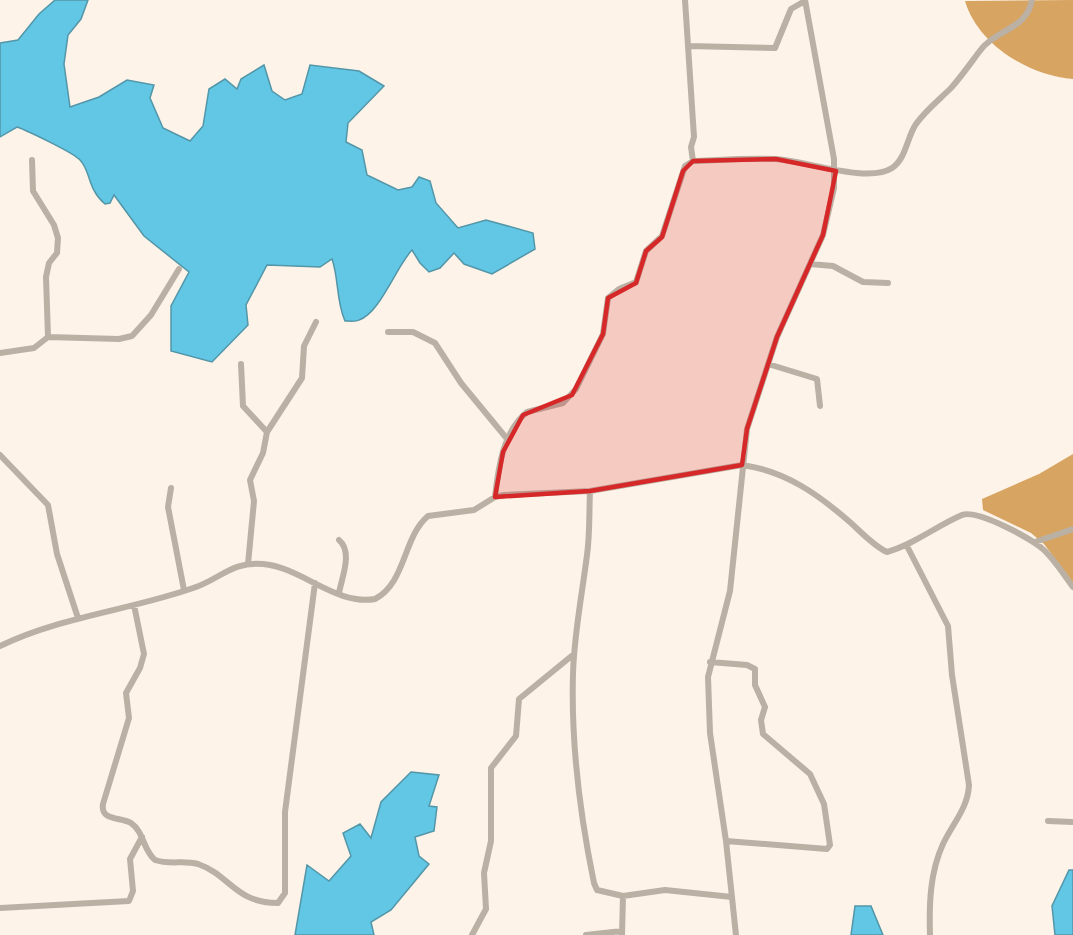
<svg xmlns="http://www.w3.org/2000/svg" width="1073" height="935" viewBox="0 0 1073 935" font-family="'PT Sans Narrow',sans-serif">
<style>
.forest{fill:#d7a462}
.water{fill:#62c6e5;stroke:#5296a8;stroke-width:1.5}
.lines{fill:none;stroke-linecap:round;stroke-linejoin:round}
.minor{stroke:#bab0a4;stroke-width:6}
.marked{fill:#d62828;fill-opacity:0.2;stroke:#d62828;stroke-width:4.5;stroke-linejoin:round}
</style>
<rect width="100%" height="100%" fill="#fdf3e8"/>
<path class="forest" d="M1073 0V79C1030 76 978 45 965 1Z
M1073 454V583L1044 544 1031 533 983 510 982 499 1039 474Z"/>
<path class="water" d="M55 0H88L81 19 68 35 64 64 70 107 99 97 127 80 154 85 150 98 163 128 190 141 203 126 209 89 225 79 237 89 241 79 264 65 272 91 285 100 302 94 310 65 359 71 384 86 348 123 346 142 362 150 367 175 398 190 412 187 419 177 430 181 436 203 458 228 486 220 533 233 535 249 492 274 464 264 454 253 440 268 429 272 420 263 412 250C396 267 380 313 359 320 356 322 349 321 345 321 336 301 339 279 332 259L320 267 267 265 246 305 248 325 212 362 171 351V306L189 272 144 236 114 195 110 203 105 204C87 189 91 171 80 160 74 153 28 131 17 127L0 137V43L18 40 39 14Z
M411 772 439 775 429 806 437 807 434 831 415 837 419 856 429 864 391 910 371 922 374 935H295L307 865 329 881 351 856 343 833 360 824 371 838 381 802Z
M1069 870H1073V935H1055L1052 906Z
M855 906H871L883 935H851Z"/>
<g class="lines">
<path class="minor" d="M685 0 694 137 691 147 693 161
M688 46 775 48 791 9 805 1
M32 160 33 191 54 225 58 238 57 253 49 263 46 277 48 337
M810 264 833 266 863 282 888 283
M388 332H413L435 343 461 383 508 440
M0 353 34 348 48 337 119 339 132 336 151 315 179 269
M241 364 243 406 267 432
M768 364 817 379 820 406
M0 455 48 505 57 554 78 618
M171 488 168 507 184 590
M590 491C589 513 590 534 587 555 582 595 574 634 573 674 571 743 580 815 594 883L597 890 623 896 665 890 732 897
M495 497C498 469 503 431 527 412L563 403 576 389 603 334 608 298 619 289 636 282 646 251 662 236 685 166 693 161C720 160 748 158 775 159 803 160 868 184 892 168 906 159 907 137 916 124 926 110 939 100 951 88 961 77 970 64 979 52 996 28 1026 31 1032 0
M339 540C353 552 342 577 339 593
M1035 542 1073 529
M907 546 948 626 952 675 969 785C968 808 953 823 943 844 930 872 929 904 930 935
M248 564 254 501 250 480 263 453 267 432 302 378 304 346 316 322
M134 605 144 654 140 668 126 693 129 718 103 804C100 821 121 817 131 823 144 832 143 850 155 860 169 865 184 860 198 864 230 875 235 903 278 903L285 893V812L315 583
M0 646C62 616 132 610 196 587 221 578 233 561 263 564 301 567 336 606 375 599 406 583 403 537 428 516L474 510 495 497 504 495 590 491 742 465C786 471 819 495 851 523 862 533 874 546 887 552 915 544 936 526 962 515 977 509 1033 539 1045 551 1056 562 1064 575 1073 587
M710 662 747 665 755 669V685L765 707 761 720 763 734 810 774 824 804 830 845 827 849 726 841
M1048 821 1073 822
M0 908 129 901 133 891 130 859 142 837
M472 935 486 909 484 873 491 841V768L516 736 519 699 574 654
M586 935 622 931
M622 935 623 896
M736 935 726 841 710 733 708 677 730 591 747 429 777 337 823 235 834 188V159L805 0"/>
</g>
<path class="marked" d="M776 159 836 171 823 235 777 337 747 429 742 465 590 491 495 497 503 452 523 415 572 395 603 334 608 298 636 283 646 251 662 237 683 171 693 161Z"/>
</svg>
